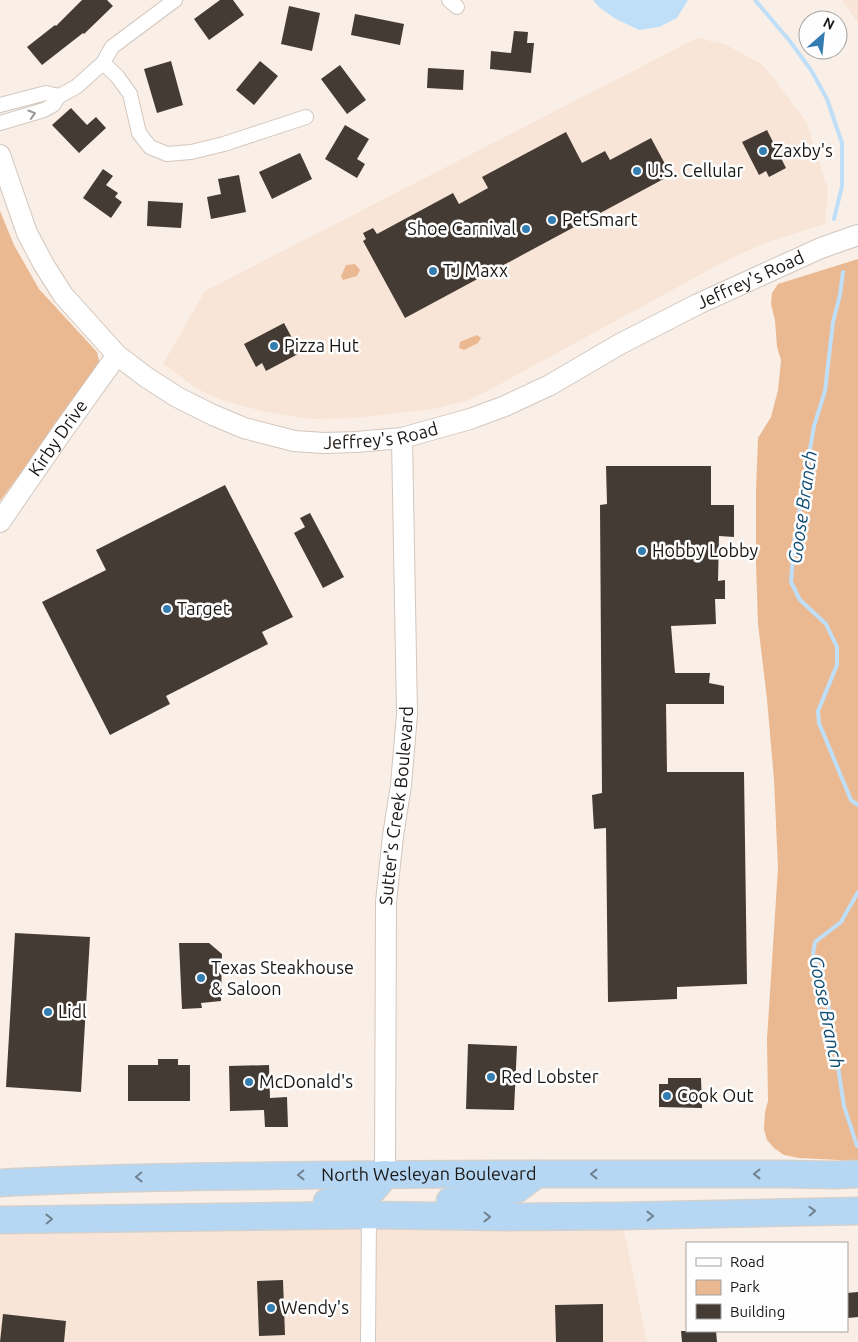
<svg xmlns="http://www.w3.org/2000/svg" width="858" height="1342" viewBox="0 0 858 1342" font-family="Ubuntu,sans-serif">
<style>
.built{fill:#f8e5d7}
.green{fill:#ebb991}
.water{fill:#bfdef8}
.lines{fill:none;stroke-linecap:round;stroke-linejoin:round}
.stream{stroke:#bfdef8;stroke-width:4}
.building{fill:#443b34}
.street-casing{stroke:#d2c7be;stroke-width:16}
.secondary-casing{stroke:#d2c7be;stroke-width:22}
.highway-casing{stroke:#d1d1d0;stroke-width:29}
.street{stroke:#fff;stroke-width:14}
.secondary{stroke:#fff;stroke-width:20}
.highway{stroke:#b5d7f4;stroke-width:26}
.oneway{stroke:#989795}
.oneway2{stroke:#70818f}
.poi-dot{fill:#347db1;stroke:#fefefe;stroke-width:2}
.labels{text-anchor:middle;stroke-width:5;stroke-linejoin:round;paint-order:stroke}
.poi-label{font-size:18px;fill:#1b1714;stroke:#fefefe;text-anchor:start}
.street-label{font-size:18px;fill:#1b1714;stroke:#fefefe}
.water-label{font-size:19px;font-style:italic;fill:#0f4d75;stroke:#fefefe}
</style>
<rect width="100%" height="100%" fill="#faefe6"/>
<path class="built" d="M842 0H858V23Z
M697 38 725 44 763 65 806 121 828 189 825 224 762 244 716 266 493 388 466 401 433 409 357 418 311 419 265 412 224 401 199 390 163 364 205 291Z
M621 1216 647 1342H0V1223Z"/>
<path class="green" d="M0 211 14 245 39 289 97 352 99 361 96 372 0 501Z
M858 259V1161L799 1158 784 1155 774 1148 767 1140 764 1129 765 1112 768 1101 767 1039 778 868 774 780 767 699 758 624 756 562V490L758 438 771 417 778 390 781 360 777 347 775 321 771 304 772 293 778 284Z
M355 264 360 270 357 276 343 280 341 276 346 265Z
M477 335 481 338 478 343 464 350 459 348 460 342Z"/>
<path class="water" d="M593 0H688L677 18 659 27 639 30 616 19 600 8Z"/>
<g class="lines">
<path class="stream" d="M755 0 789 40 811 70 827 99 842 143V186L834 219
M843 272 840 295 833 322 825 391 814 426 794 542 791 582 800 600 826 624 837 647V665L818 711 819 723 851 800 858 805
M857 1146 844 1106 827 996 813 954 815 942 841 922 858 892"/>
</g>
<path class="building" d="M82 0H107L113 6 84 34 83 33 42 65 27 47 55 25 56 26Z
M220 0H233L244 15 209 40 194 19Z
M289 6 320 13 312 51 281 44Z
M355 14 404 24 400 45 351 35Z
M514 31 528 32 527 43H534L531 73 490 69 491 51 511 53Z
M171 61 183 105 157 113 144 69Z
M260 61 278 76 254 105 236 90Z
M340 65 366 100 347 114 321 79Z
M428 68 464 70 463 90 427 88Z
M71 108 87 125 96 117 106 128 79 153 52 125Z
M345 125 369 139 357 159 365 164 357 178 325 159Z
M767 130 786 168 769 177 766 171 759 175 742 142Z
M566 132 582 163 605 151 610 160 651 138 671 175 405 318 363 241 366 239 363 233 373 228 377 234 453 193 459 204 488 188 482 177Z
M300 153 312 179 272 199 259 172Z
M103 169 113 176 106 185 118 193 115 197 122 202 111 218 83 198Z
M239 175 246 212 211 219 207 197 221 194 218 179Z
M148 201 183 203 181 228 147 226Z
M284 323 300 353 266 371 262 363 256 367 244 344Z
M606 466H711V505H734V537L719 536 718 581 725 580V599H715L716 624 671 626 675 673H710L709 683 724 686V704H666L667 772H744L747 984 677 987V999L608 1002 606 828 594 829 592 795 602 793 600 505 607 504Z
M225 485 293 617 262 632 268 644 166 696 170 704 110 735 42 602 106 570 96 550Z
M310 513 344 577 323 588 294 533 305 527 300 518Z
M15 933 90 937 81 1092 6 1087Z
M179 943H209L222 954 221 1001 201 1003 202 1008 182 1009Z
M468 1044 517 1046 514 1110 466 1109Z
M158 1059H178V1065H190V1101H128V1065H158Z
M269 1065 270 1098 287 1097 288 1127H265L264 1110 230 1111 229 1066Z
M668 1078H701L702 1108 659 1107V1084H668Z
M283 1280 285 1335 259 1336 257 1281Z
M858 1292V1317L848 1318 847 1293Z
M603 1304V1342H556L555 1305Z
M3 1314 66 1321 64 1342H0Z
M681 1331H716L717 1342H682Z"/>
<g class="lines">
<g class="street-casing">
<path id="street" d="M449 0 457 7
M103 63 117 76 130 94 139 133 150 147 167 154 191 152 224 144 306 117
M0 105 46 93 59 96
M0 123 44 110 53 105 59 96 76 87 103 63 112 47 175 0
M368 1342 369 1215"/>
</g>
<g class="secondary-casing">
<g id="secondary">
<path id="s1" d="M0 155 27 233 44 265 63 295 117 355 146 377 177 397 213 415 244 428 294 441 324 443 356 442 402 438 470 419 505 406 550 385 620 344 698 304 821 248 858 235"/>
<path id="s2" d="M0 522 62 432 117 355"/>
<path id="s3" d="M385 1174 386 902 393 836 401 785 407 714 402 438"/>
</g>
</g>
<g class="highway-casing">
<g id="highway">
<path id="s4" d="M0 1183C86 1178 173 1177 259 1176 433 1173 607 1174 782 1174L834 1175 858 1174"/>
<path d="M450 1201 483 1199 517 1189 537 1174"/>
<path d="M327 1202C356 1200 368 1202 385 1174"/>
<path d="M0 1220 369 1215 506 1217 621 1216 858 1211"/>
</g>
</g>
<use href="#street" class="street"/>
<use href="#secondary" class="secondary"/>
<use href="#highway" class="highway"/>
</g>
<defs><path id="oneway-chevron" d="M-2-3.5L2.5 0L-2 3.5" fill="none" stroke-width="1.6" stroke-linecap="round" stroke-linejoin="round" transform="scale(1.25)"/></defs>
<use class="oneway" href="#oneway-chevron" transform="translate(32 114) rotate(-17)"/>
<g class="oneway2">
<use href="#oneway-chevron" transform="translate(594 1174) rotate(180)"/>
<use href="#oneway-chevron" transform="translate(757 1174) rotate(180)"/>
<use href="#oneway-chevron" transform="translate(301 1175) rotate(179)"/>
<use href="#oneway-chevron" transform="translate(139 1177) rotate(179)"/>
<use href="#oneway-chevron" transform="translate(812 1211) rotate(-2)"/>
<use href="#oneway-chevron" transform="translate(650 1216) rotate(-1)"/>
<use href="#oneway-chevron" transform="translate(487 1217) rotate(1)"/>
<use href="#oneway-chevron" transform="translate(49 1219) rotate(-1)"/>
</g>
<g class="poi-dot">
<circle cx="763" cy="151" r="5"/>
<circle cx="637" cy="171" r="5"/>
<circle cx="552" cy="220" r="5"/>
<circle cx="526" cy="229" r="5"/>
<circle cx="433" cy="271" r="5"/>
<circle cx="274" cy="346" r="5"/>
<circle cx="642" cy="551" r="5"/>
<circle cx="167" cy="609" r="5"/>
<circle cx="201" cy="978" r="5"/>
<circle cx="48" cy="1012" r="5"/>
<circle cx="491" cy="1077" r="5"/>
<circle cx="249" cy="1082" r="5"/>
<circle cx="667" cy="1096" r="5"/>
<circle cx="271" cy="1308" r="5"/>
</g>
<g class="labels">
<g class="poi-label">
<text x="773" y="157">Zaxby's</text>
<text x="647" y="177">U.S. Cellular</text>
<text x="562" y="226">PetSmart</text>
<text x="516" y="235" text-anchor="end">Shoe Carnival</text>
<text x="443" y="277">TJ Maxx</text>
<text x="284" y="352">Pizza Hut</text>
<text x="652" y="557">Hobby Lobby</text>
<text x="177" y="615">Target</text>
<text x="211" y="974">Texas Steakhouse<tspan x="211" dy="21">&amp; Saloon</tspan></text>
<text x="58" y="1018">Lidl</text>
<text x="501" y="1083">Red Lobster</text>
<text x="259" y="1088">McDonald's</text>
<text x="677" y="1102">Cook Out</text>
<text x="281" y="1314">Wendy's</text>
</g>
<g class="street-label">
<text dy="6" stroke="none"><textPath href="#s1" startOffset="926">Jeffrey's Road</textPath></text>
<text dy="6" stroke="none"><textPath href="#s1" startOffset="521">Jeffrey's Road</textPath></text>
<text dy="6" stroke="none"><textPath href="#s2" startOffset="102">Kirby Drive</textPath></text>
<text dy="6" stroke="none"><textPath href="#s3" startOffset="369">Sutter's Creek Boulevard</textPath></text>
<text dy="6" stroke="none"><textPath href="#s4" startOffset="429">North Wesleyan Boulevard</textPath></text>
</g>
<g class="water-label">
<text transform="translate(802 507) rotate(-82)" y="7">Goose Branch</text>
<text transform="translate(827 1012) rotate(79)" y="7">Goose Branch</text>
</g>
</g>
<rect x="686" y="1242" width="162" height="90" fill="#fefefe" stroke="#a3a2a0"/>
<rect x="696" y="1258" width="25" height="8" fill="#ffffff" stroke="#a3a2a0"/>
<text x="730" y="1267" font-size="15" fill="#1b1714">Road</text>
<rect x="696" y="1280" width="25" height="15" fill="#ebb991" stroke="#a3a2a0"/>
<text x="730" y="1292" font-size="15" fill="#1b1714">Park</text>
<rect x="696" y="1304" width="25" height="15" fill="#443b34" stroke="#a3a2a0"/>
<text x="730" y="1317" font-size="15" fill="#1b1714">Building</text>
<g transform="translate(823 35) rotate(27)"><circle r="24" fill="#fefefe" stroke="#a3a2a0"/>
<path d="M0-4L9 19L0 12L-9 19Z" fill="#347db1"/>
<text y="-8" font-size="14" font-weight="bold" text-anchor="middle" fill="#1b1714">N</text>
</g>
</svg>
